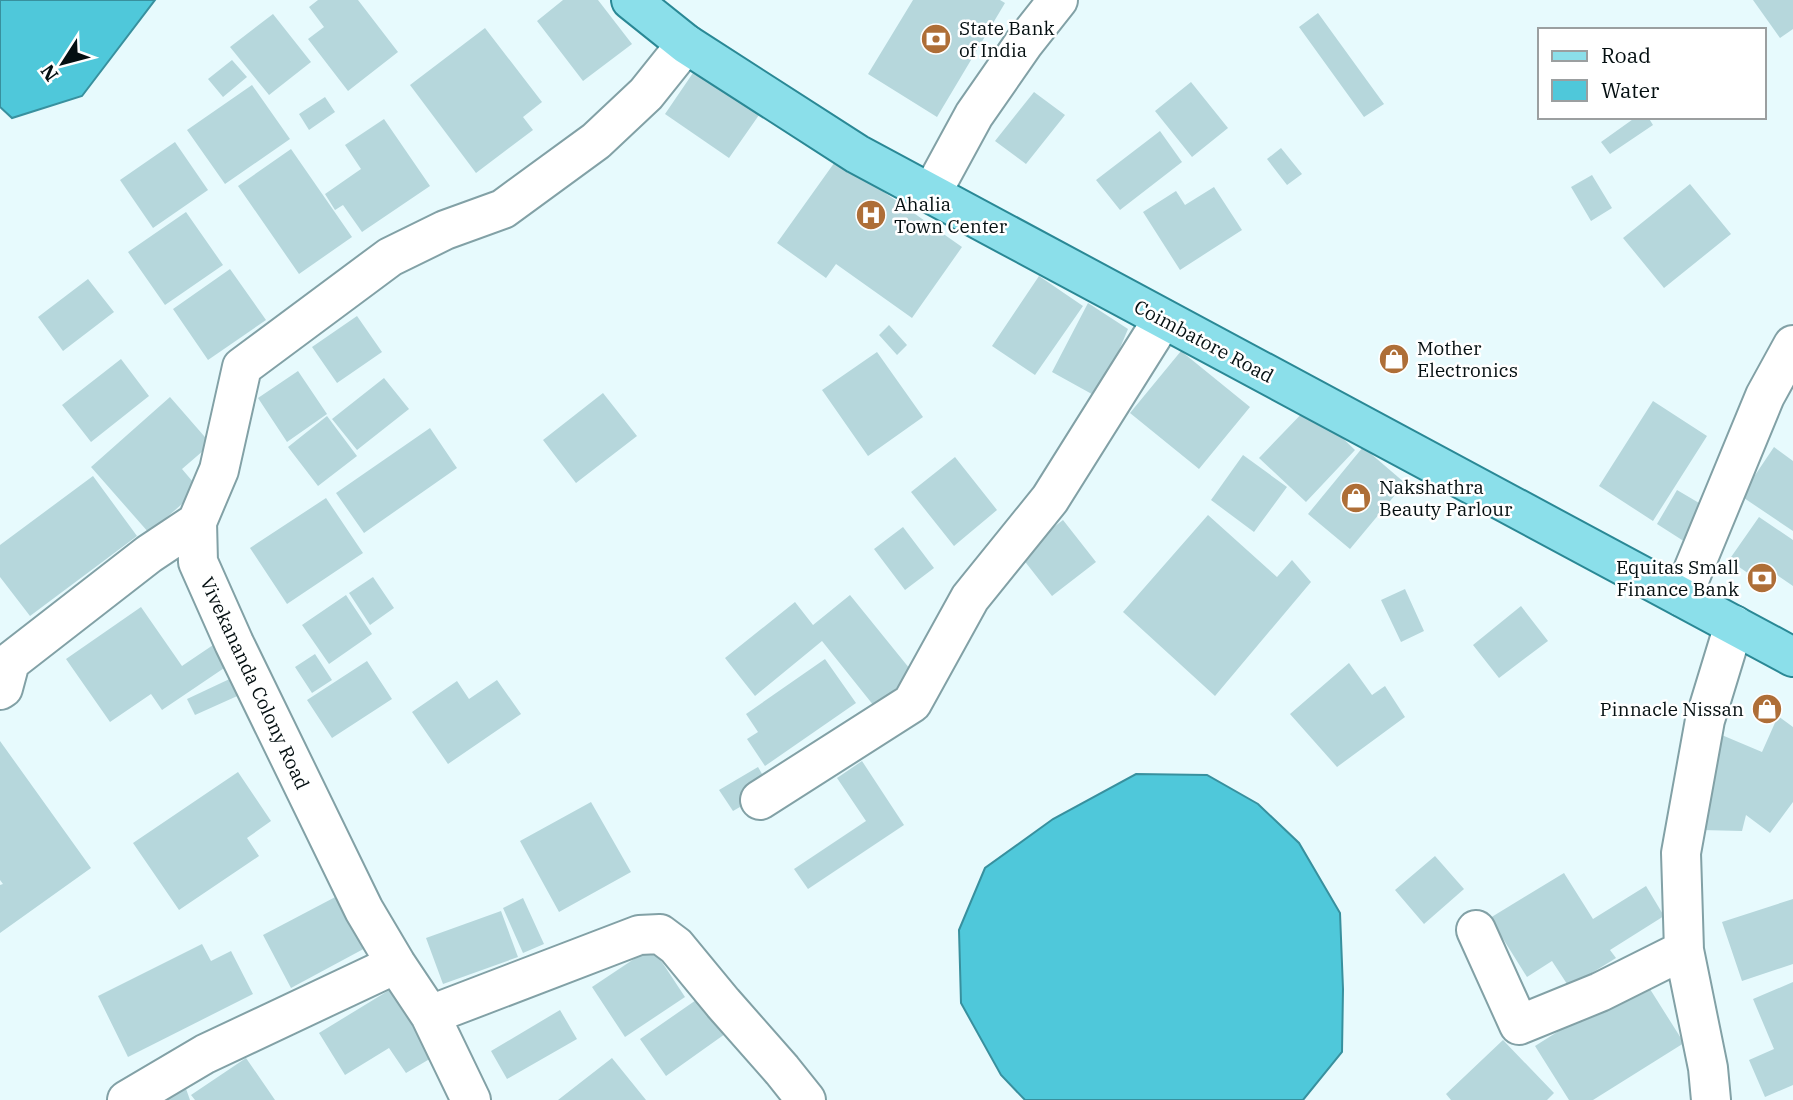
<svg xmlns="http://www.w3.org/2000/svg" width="1793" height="1100" viewBox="0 0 1793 1100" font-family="'IBM Plex Serif',serif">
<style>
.water{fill:#4fc8da;stroke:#38909e;stroke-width:2}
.building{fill:#b6d7dc}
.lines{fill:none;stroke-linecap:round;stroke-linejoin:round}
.minor-casing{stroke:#82a1a6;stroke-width:42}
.major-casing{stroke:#2a8895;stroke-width:42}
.minor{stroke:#fff;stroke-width:38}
.major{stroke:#8bdfea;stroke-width:38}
.labels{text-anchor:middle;stroke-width:5;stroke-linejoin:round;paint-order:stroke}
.poi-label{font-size:19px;fill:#040f11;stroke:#fff;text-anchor:start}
.street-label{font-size:19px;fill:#040f11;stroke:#fff}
</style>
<rect width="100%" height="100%" fill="#e7fafd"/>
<path class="water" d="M0 0H155L82 96 12 118 0 107Z
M1136 774 1207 775 1258 804 1299 843 1340 913 1343 989 1342 1052 1303 1100H1025L1001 1075 961 1003 959 930 985 868 1053 819Z"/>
<path class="building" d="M318 0H358L398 52 348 91 308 39 324 27 309 7Z
M563 0H598L632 44 583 81 537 21Z
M913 0H1000L1005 3 937 117 868 74Z
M1753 0H1793V29L1780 38Z
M1318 13 1384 104 1364 117 1299 27Z
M273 14 311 62 269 95 230 47Z
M485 28 542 102 523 117 533 130 476 173 410 85Z
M232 60 247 77 223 97 208 79Z
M695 70 759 115 729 158 665 114Z
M1191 82 1228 128 1192 157 1155 111Z
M252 85 290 139 225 184 187 130Z
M1034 92 1065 115 1026 164 995 141Z
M325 97 335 112 309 130 299 114Z
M1636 117H1648L1653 125 1610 154 1601 142Z
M384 119 430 186 362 232 343 205 335 210 325 194 361 169 345 145Z
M1160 131 1182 162 1120 210 1096 180Z
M175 142 208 190 153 228 120 180Z
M1281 148 1302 174 1287 185 1267 159Z
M291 149 352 237 299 274 238 186Z
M837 159 962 247 912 318 836 264 826 278 777 243Z
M1592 175 1612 208 1591 221 1571 187Z
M1690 184 1731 234 1664 288 1623 238Z
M1214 187 1242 230 1180 270 1143 212 1176 191 1185 205Z
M186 212 223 265 165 305 128 252Z
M230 269 266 320 208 360 173 309Z
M1039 276 1083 306 1035 375 992 346Z
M88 279 114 312 63 351 38 317Z
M1088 303 1128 329 1099 398 1052 372Z
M357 316 382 352 337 383 312 347Z
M889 325 907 345 897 355 879 335Z
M1181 351 1250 407 1199 469 1130 413Z
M877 352 923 417 868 456 822 390Z
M121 359 149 396 91 442 62 405Z
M298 371 327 414 287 442 258 398Z
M384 378 409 409 357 450 332 419Z
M603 393 637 436 576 483 543 440Z
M170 397 211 444 182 469 199 489 149 533 91 467Z
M1653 401 1707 436 1653 521 1599 486Z
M1309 406 1355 450 1306 502 1259 458Z
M327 416 357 456 318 486 288 447Z
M430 428 457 468 364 533 336 493Z
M1363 447 1405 483 1350 549 1308 514Z
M1774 447 1793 461V531L1741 496Z
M1243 455 1287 487 1254 532 1211 500Z
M955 457 997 510 954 546 911 492Z
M93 476 137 536 30 616 0 577V545Z
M1677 490 1711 510 1693 547 1657 524Z
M326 498 363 553 287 604 250 548Z
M1208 515 1277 577 1292 560 1311 582 1215 696 1123 612Z
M1759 517 1793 540V586L1764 566 1755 578 1729 560Z
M1063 520 1096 562 1052 596 1019 554Z
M903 527 934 568 905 590 874 549Z
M373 577 394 608 370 625 349 593Z
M1405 589 1424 631 1401 642 1381 600Z
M346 595 372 634 329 664 302 625Z
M850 595 914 674 874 706 822 641 755 696 725 658 795 602 813 625Z
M1521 606 1548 641 1499 678 1473 645Z
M141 607 182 666 219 641 233 662 162 710 151 694 110 722 66 659Z
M315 654 332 680 312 693 295 667Z
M825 659 856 703 765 766 747 739 758 732 746 714Z
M367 661 392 699 332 738 307 700Z
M1349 663 1372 695 1385 686 1405 717 1337 767 1290 714Z
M236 676 244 693 195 715 187 699Z
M497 680 521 714 448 764 412 712 457 681 469 699Z
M1778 716 1793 727V802L1770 833 1746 815 1742 831 1701 830 1717 733 1762 752Z
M0 741 91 868 0 933V885L3 884 0 880Z
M862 761 904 825 808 889 794 869 866 821 837 778Z
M758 767 771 789 733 811 719 790Z
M238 772 271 821 247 838 259 856 179 910 133 843Z
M591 802 631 872 559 912 520 841Z
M1435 856 1464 889 1424 924 1395 890Z
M1564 873 1593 919 1646 886 1664 916 1610 950 1616 958 1569 987 1552 961 1527 977 1490 918Z
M341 894 369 946 291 988 263 935Z
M523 898 544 944 523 953 503 908Z
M1793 899V964L1742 981 1722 922Z
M501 911 518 957 443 984 426 938Z
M202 944 211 961 231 951 253 994 128 1057 98 996Z
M652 947 685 997 625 1037 592 987Z
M1643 978 1684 1043 1593 1100H1569L1535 1046Z
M1793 982V1085L1765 1097 1749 1060 1774 1049 1753 999Z
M396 986 438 1054 406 1073 389 1048 345 1075 319 1033Z
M699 998 725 1034 666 1076 640 1039Z
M560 1010 577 1039 507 1079 491 1051Z
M1503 1040 1554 1093 1547 1100H1451L1446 1094Z
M246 1058 275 1100H195L191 1095Z
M612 1058 646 1100H558Z
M185 1086 190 1100H142Z"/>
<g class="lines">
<g class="minor-casing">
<path id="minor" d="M931 194 974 115 1024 43 1058 0
M1682 597 1765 396 1793 345
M0 690 3 688 10 662 149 554 197 522
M760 800 912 703 970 598 1050 499 1163 319
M1476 930 1519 1025 1600 992 1684 950
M430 1015 639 935 660 934 676 946 723 1003 782 1070 806 1100
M127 1100 205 1054 396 964
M471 1100 430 1015 396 964 364 910 234 643 198 562 197 522 219 470 242 367 390 257 445 230 503 209 596 141 646 94 686 44
M1711 1100 1708 1068 1684 950 1681 853 1705 720 1734 625"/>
</g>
<g class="major-casing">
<path id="major" d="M631 0 686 44 857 154 1793 657"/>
</g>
<use href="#minor" class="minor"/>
<use href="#major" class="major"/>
</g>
<defs>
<g id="bank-disc" transform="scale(1.575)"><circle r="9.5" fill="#ae6e37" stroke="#fff"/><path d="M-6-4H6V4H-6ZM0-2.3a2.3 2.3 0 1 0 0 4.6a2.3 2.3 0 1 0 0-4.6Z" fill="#fff"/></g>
<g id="hospital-disc" transform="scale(1.575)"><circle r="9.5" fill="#ae6e37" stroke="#fff"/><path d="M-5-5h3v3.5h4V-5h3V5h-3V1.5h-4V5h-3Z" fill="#fff"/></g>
<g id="shop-disc" transform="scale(1.575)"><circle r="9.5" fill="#ae6e37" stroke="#fff"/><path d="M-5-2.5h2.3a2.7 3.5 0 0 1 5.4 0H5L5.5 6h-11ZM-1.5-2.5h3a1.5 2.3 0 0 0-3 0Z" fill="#fff"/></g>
</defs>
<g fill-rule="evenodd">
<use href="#bank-disc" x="936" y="39"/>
<use href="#hospital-disc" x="871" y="215"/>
<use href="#shop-disc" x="1394" y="359"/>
<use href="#shop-disc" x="1356" y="498"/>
<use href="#bank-disc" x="1762" y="578"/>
<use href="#shop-disc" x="1767" y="709"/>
</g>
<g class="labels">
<g class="poi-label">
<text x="959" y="35">State Bank<tspan x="959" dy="22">of India</tspan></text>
<text x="894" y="211">Ahalia<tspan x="894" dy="22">Town Center</tspan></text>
<text x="1417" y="355">Mother<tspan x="1417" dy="22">Electronics</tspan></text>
<text x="1379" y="494">Nakshathra<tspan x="1379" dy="22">Beauty Parlour</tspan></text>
<text x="1739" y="574" text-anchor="end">Equitas Small<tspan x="1739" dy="22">Finance Bank</tspan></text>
<text x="1744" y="716" text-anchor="end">Pinnacle Nissan</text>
</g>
<g class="street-label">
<text transform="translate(1204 341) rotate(28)" y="7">Coimbatore Road</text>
<text transform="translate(255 683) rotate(65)" y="7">Vivekananda Colony Road</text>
</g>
</g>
<rect x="1538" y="28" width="228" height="91" fill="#ffffff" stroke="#9b9fa0" stroke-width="2"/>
<rect x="1552" y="51" width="35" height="10" fill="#8bdfea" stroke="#9b9fa0" stroke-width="2"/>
<text x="1601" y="63" font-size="21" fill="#040f11">Road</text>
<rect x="1552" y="80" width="35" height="21" fill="#4fc8da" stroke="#9b9fa0" stroke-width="2"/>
<text x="1601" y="98" font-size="21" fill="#040f11">Water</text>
<g transform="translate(63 63) rotate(234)" stroke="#ffffff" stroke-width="5" paint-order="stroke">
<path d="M0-5L12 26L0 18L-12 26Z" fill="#040f11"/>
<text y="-10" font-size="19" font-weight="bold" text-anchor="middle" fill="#040f11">N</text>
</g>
</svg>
